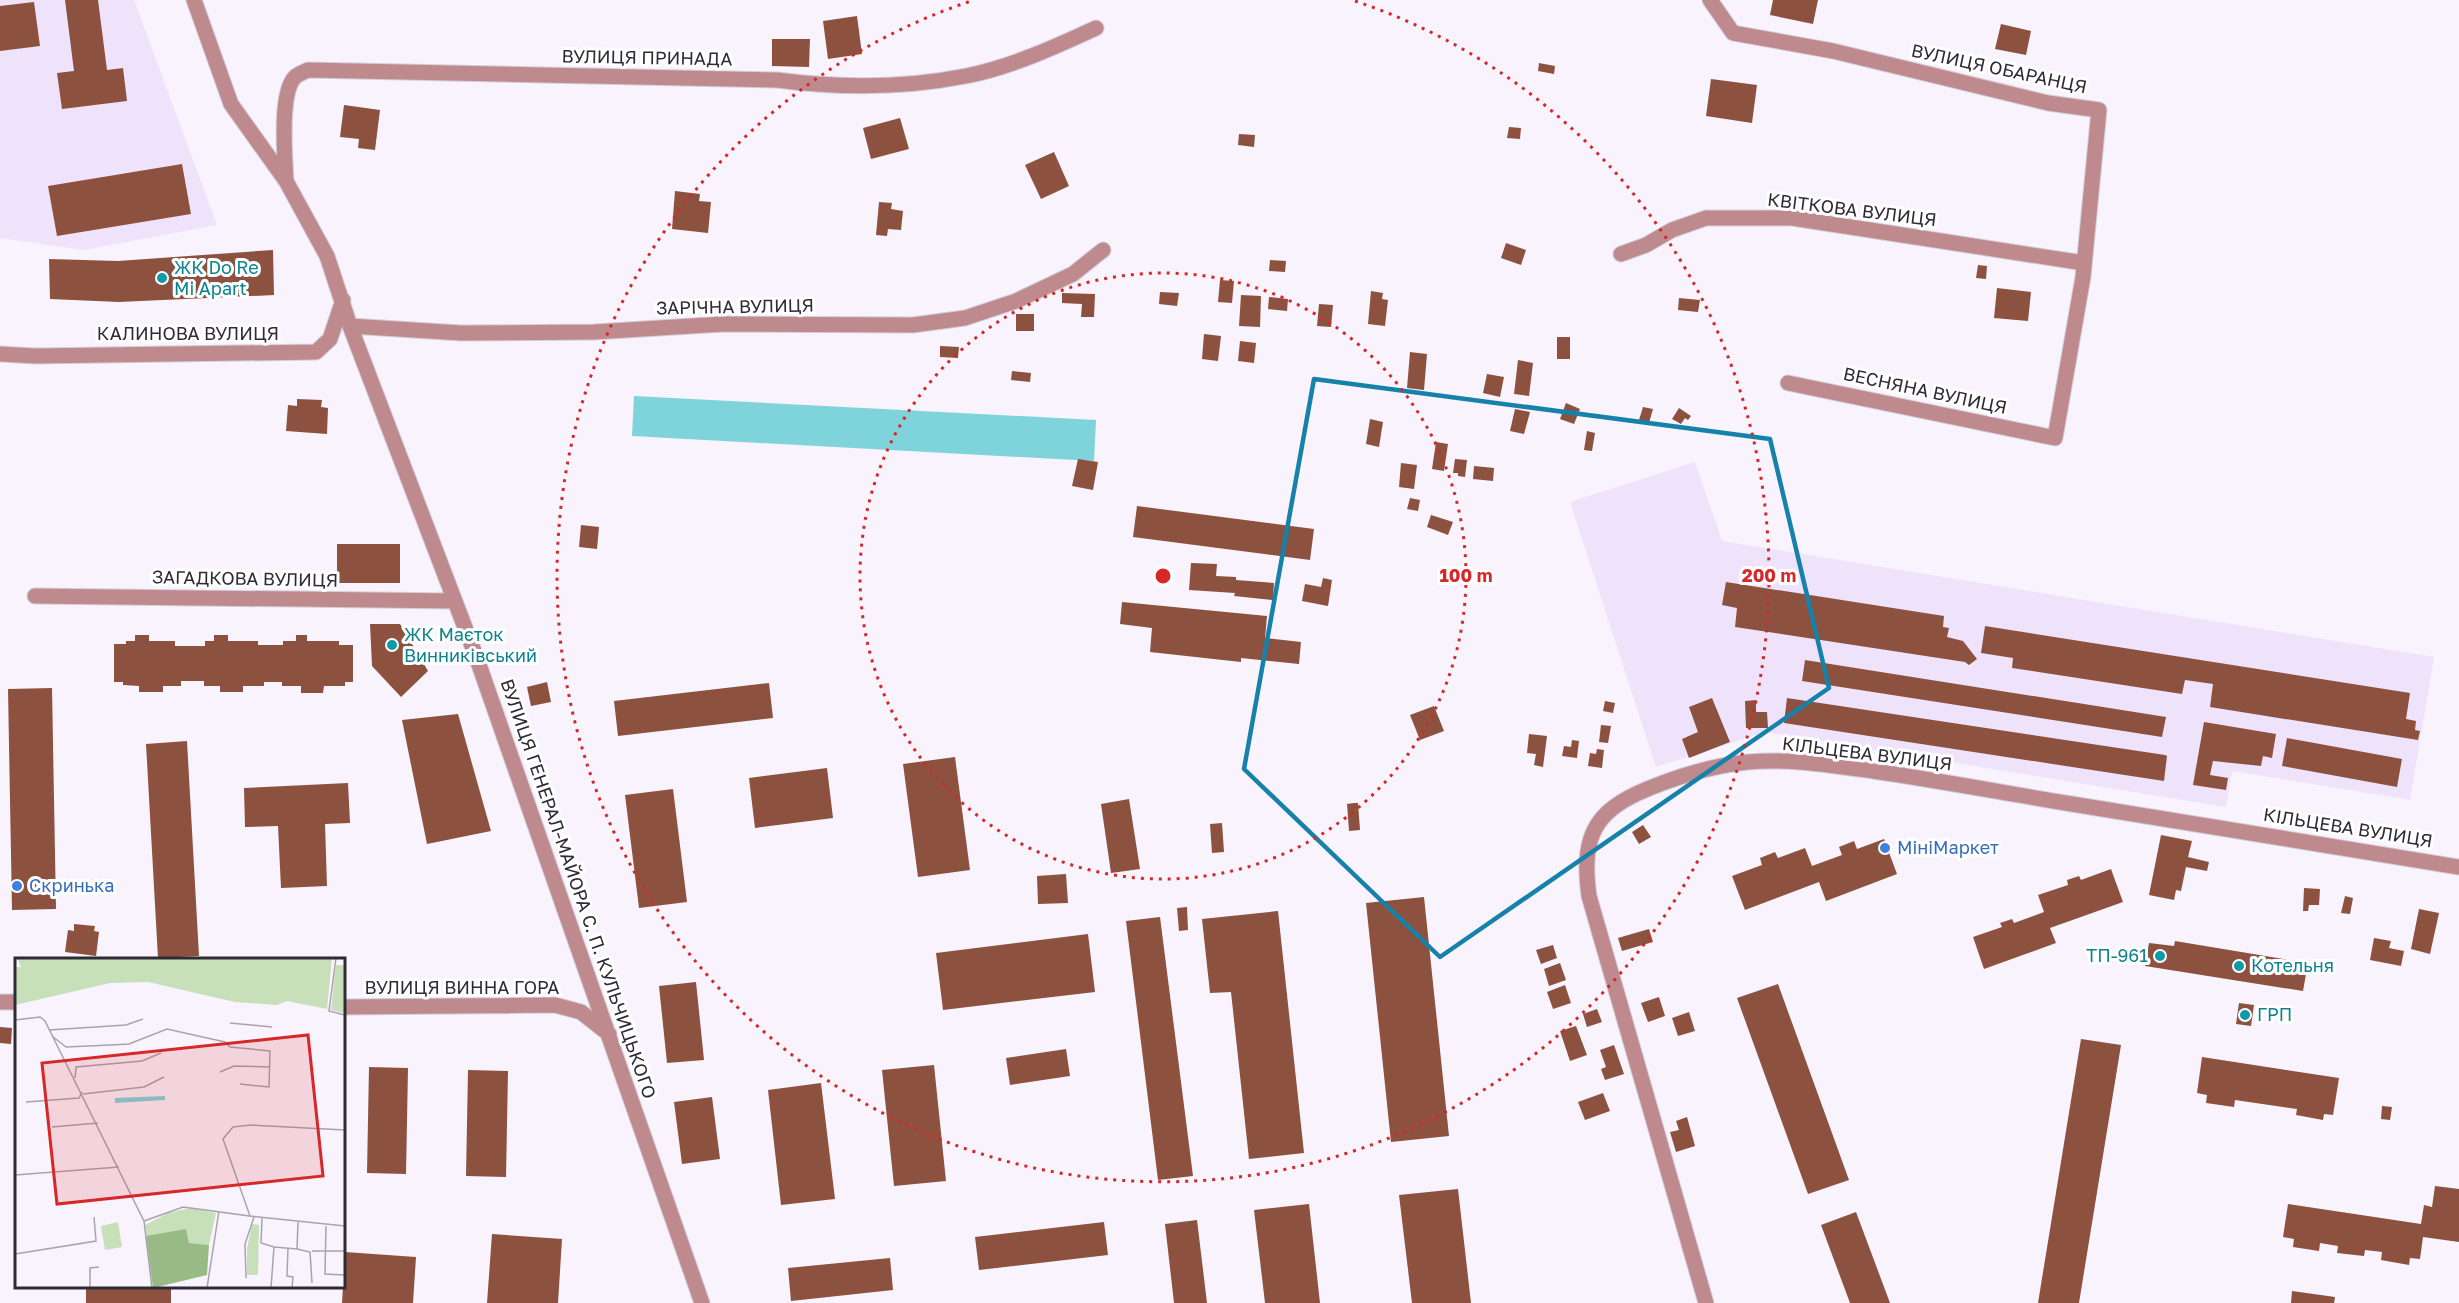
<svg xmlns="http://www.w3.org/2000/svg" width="2459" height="1303" viewBox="0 0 2459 1303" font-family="'Golos Text',sans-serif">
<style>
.built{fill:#efe3fc}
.water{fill:#7fd4dc}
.building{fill:#8c523f}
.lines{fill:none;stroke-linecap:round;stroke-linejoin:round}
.street-casing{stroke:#d4cfd9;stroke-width:17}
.street{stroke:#be8a8e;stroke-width:15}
.marked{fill:none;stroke:#1682aa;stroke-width:4.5;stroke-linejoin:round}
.ring{fill:none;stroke:#d62828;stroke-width:3;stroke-dasharray:3 6}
.culture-dot{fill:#0f9aa8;stroke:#fff;stroke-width:2}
.shop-dot{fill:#3f7fe0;stroke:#fff;stroke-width:2}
.labels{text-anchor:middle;stroke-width:6;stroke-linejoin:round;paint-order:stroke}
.street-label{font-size:18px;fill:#2f2b34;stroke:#fff}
.culture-label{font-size:18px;fill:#0d838f;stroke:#fff;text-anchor:start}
.shop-label{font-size:18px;fill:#366cbe;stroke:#fff;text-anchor:start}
.inset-road{fill:none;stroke:#a8a3ad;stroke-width:1.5}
.view{fill:#d62828;fill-opacity:0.15;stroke:#d62828;stroke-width:3}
.inset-edge{fill:none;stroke:#2f2b34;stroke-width:3}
.centre{fill:#d62828;stroke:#fff;stroke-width:3}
.ring-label{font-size:18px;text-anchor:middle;font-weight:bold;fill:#d62828;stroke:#fff;stroke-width:6;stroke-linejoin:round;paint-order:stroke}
</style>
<rect width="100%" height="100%" fill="#f8f3fd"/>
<path class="built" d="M0 0H134L217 225 84 250 0 238Z
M1695 462 1722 541 2434 657 2410 800 2232 771 2226 807 1765 732 1656 767 1570 502Z"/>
<path class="water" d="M634 396 1096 420 1094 461 632 436Z"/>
<path class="building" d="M65 0H98L107 70 123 68 127 101 62 109 57 73 74 71Z
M1773 0H1818L1813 24 1770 15Z
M34 2 40 46 0 51V6Z
M857 16 862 54 828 59 823 21Z
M2001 24 2031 31 2026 55 1995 49Z
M772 39H810L809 67 772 66Z
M1539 63 1555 66 1554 74 1538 71Z
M1711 79 1757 85 1752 123 1706 116Z
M344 105 380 110 375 150 358 148 359 139 340 137Z
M900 118 909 149 871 159 863 128Z
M1509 127 1521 128 1520 139 1507 138Z
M1239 134 1255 135 1254 147 1238 145Z
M1054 152 1069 186 1041 199 1025 165Z
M182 164 191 214 57 236 48 186Z
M675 191 700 194 699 201 711 202 708 233 672 229Z
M879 202 892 203 891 209 903 211 901 230 888 229 887 236 876 235Z
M1506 243 1526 250 1521 265 1501 258Z
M273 250 274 295 119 302 50 299 49 259 118 261Z
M1270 260 1286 261 1285 272 1269 271Z
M1978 265 1987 266 1986 279 1976 278Z
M1220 280 1234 281 1232 303 1218 302Z
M1997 288 2031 292 2028 321 1994 318Z
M1371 291 1383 293 1382 299 1388 300 1385 326 1368 324Z
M1160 292 1179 293 1177 306 1159 304Z
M1062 293 1095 294 1094 317H1081L1082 304 1062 303Z
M1241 295 1261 296 1260 327 1239 326Z
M1269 297 1288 299 1287 311 1268 309Z
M1679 298 1700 300 1698 312 1678 310Z
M1319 304 1333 305 1331 327 1317 326Z
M1016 314H1034V331H1016Z
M1204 334 1221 336 1218 361 1202 359Z
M1557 337H1570V359H1557Z
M1240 341 1256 343 1254 363 1238 361Z
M940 346 959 347 958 358 940 357Z
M1410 352 1427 354 1424 390 1407 388Z
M1518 360 1533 363 1529 396 1514 394Z
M1012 371 1031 373 1030 382 1011 380Z
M1487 374 1504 377 1500 397 1483 393Z
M297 399 322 400 321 407 328 408 327 434 286 431 288 405 297 406Z
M1566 403 1580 409 1574 424 1560 419Z
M1643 407 1653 409 1649 423 1639 420Z
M1679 408 1691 416 1688 420 1685 418 1681 424 1672 419Z
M1515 409 1530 412 1524 434 1510 431Z
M1370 419 1383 422 1379 447 1366 444Z
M1587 431 1595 433 1592 451 1584 450Z
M1436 442 1448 444 1444 471 1432 469Z
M1078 459 1098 462 1093 490 1072 486Z
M1455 459 1467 460 1465 477 1458 476V473H1453Z
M1401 463 1417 465 1414 489 1399 487Z
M1474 466 1494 468 1493 481 1473 479Z
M1410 498 1420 500 1418 511 1407 509Z
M1137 506 1314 529 1310 560 1133 537Z
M1431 515 1453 522 1448 535 1427 527Z
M581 525 599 527 597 549 579 547Z
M337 544H400V583H337Z
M1191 563 1217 564 1216 576 1236 577V580L1274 583 1273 600 1234 596 1235 593 1189 590Z
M1323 578 1332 580 1328 606 1302 601 1305 584 1321 587Z
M1726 582 1944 616 1943 627 1949 628 1947 637 1963 641 1977 659 1969 665 1965 662 1735 627 1737 608 1722 605Z
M1122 602 1267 616 1265 638 1301 642 1299 664 1241 658V662L1150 652 1152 628 1120 624Z
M370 624H400L428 671 401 697 372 666Z
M1985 626 2410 693 2406 719 2416 721 2415 730 2420 731 2418 740 2210 707 2213 684 2185 680 2182 694 2012 668 2013 658 1981 653Z
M135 635H149V641H175V646H205V641H214V635H228V641H258V645H283V641H296V635H307V641H339V645H353V682H345V686H324L323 693H301V686H282V682H264V686H243V692H220V686H204V681H181V686H163V692H139V686L123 685V682H114V644H126V641H135Z
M1805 660 2166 717 2162 737 1802 681Z
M547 682 551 702 531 706 527 687Z
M769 683 773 718 618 736 614 701Z
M52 688 56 909 12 910 8 689Z
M1712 698 1730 742 1689 758 1682 739 1698 732 1689 707Z
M1787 698 2165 755 2167 756 2164 781 1784 723Z
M1756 700V712H1767L1768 728H1746L1745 701Z
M1605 701 1615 703 1613 713 1603 711Z
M1434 706 1444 731 1420 740 1410 715Z
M458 714 491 831 427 844 402 720Z
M2204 722 2276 734 2272 758 2263 756 2261 766 2213 761 2210 775 2228 778 2226 790 2193 785Z
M1601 725 1611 726 1608 743 1599 742Z
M1529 734 1547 736 1543 767 1534 765 1536 754 1527 753Z
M2287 738 2402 759 2397 787 2282 766Z
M1572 740 1579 741 1577 758 1562 756 1564 746 1571 747Z
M187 741 199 956 158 958 146 744Z
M1597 749 1604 750 1602 768 1588 766 1590 753 1596 754Z
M955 757 970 870 918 877 903 764Z
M827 768 833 818 755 828 749 778Z
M348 783 350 823 325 824 327 886 281 888 278 826 245 827 244 788Z
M673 789 687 902 639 908 625 795Z
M1129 799 1140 869 1111 873 1101 804Z
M1354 803H1358L1360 830 1349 831 1347 804Z
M1222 823 1224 852 1212 853 1210 824Z
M1643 825 1651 837 1639 844 1632 832Z
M2161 835 2192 841 2188 857 2209 862 2207 871 2186 867 2181 891 2176 890 2174 900 2149 895Z
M1884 839 1897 874 1826 901 1819 882 1745 910 1732 876 1762 865 1760 858 1775 852 1778 858 1805 848 1812 866 1842 855 1839 847 1854 841 1857 849Z
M2111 869 2123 902 2050 928 2056 943 1984 969 1973 937 2002 927 2000 923 2012 919 2014 923 2044 912 2038 895 2068 885 2067 880 2079 876 2081 880Z
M1066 874 1068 903 1038 904 1037 876Z
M2304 888 2320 889 2319 905H2309L2308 911H2303Z
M2345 896 2353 898 2350 914 2341 913Z
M1424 897 1449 1136 1391 1142 1366 903Z
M1187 907 1188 930 1179 931 1177 908Z
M2419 909 2439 913 2430 954 2411 949Z
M1278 911 1304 1153 1249 1159 1231 992 1210 993 1202 919Z
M1160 917 1193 1176 1158 1180 1126 921Z
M74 924 95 926 94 931 99 932 96 956 65 952 68 930 74 931Z
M1649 929 1653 942 1622 951 1618 938Z
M1088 934 1095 992 943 1010 936 953Z
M2374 938 2391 941 2389 948 2404 951 2401 966 2370 960Z
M2175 941 2308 963 2303 991 2145 966 2149 943 2174 946Z
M1553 945 1557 958 1541 964 1536 950Z
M1560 963 1566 980 1549 986 1544 969Z
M696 982 704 1060 667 1063 659 986Z
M1778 984 1849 1180 1808 1194 1737 998Z
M1565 985 1571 1003 1553 1009 1547 992Z
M1659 997 1665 1016 1648 1022 1641 1003Z
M2239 1003 2254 1005 2251 1026 2236 1024Z
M1597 1009 1602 1022 1587 1027 1583 1014Z
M1689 1012 1695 1031 1678 1036 1672 1018Z
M1576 1026 1587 1055 1570 1061 1560 1031Z
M0 1027 12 1028 11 1044 0 1043Z
M2081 1039 2121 1045 2079 1303H2038Z
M1614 1045 1624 1074 1605 1080 1601 1069 1606 1067 1600 1050Z
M1066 1049 1070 1076 1010 1085 1006 1058Z
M2202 1057 2339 1078 2333 1115 2324 1114 2323 1120 2296 1115 2297 1109 2235 1100 2234 1107 2206 1103 2207 1095 2197 1093Z
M934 1065 946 1181 894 1186 882 1070Z
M369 1067 408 1068 406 1174 367 1173Z
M468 1070 508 1071 506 1177 466 1176Z
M821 1083 835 1199 781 1205 768 1090Z
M1603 1093 1610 1111 1585 1120 1578 1102Z
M712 1097 720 1159 682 1164 674 1102Z
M2382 1106 2392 1107 2390 1120 2381 1119Z
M1687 1117 1695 1146 1676 1152 1670 1132 1679 1130 1676 1121Z
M2435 1186 2459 1189V1242L2423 1237 2420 1259 2410 1258 2409 1265 2381 1260 2382 1252 2365 1250 2364 1256 2337 1253 2338 1246 2320 1243 2319 1251 2293 1247 2294 1239 2283 1237 2288 1204 2421 1224 2424 1205 2432 1207Z
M1458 1189 1471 1303H1412L1399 1195Z
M1309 1204 1320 1303H1265L1254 1210Z
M1856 1212 1890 1303H1850L1821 1225Z
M1197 1220 1207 1303H1174L1165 1224Z
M1104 1222 1108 1255 979 1270 975 1237Z
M492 1234 562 1239 558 1303H487Z
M345 1252 416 1257 413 1303H342Z
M890 1258 893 1290 791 1301 788 1268Z
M86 1286H171V1303H86Z
M2292 1291 2335 1297 2334 1303H2291Z"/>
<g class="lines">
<g class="street-casing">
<path id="street" d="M194 0 231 104 286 181 327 256 350 326 477 659 702 1303
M1710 0 1733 33 1833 51 2048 103 2099 110 2083 277 2055 438 1788 383
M286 181C285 158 279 93 295 77 298 74 304 72 308 70L777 80C838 88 905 88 966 76 1011 67 1055 47 1096 28
M1621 254 1646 245 1672 230 1706 218H1792L2084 263
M350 326 461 333 594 332 724 324 913 325 965 318 1016 301 1073 274 1103 250
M0 354 36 356 316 352 330 339 343 300
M35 596 455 601
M0 1002H16
M344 1007 555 1005 581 1012 609 1034
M1706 1303 1589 896C1580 830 1598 807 1660 784 1689 773 1717 765 1748 762 1790 758 1832 766 1873 771 1942 781 2010 794 2078 805 2205 825 2332 846 2459 867"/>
</g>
<use href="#street" class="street"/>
</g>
<path class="marked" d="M1314 379 1770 439 1829 688 1440 957 1244 769Z"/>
<g class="ring">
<circle cx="1163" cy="576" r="303"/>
<path d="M1355 1A606 606 0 1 1 971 1"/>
</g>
<g class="culture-dot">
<circle cx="162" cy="278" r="6"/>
<circle cx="392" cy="645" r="6"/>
<circle cx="2160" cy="956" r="6"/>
<circle cx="2239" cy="966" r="6"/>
<circle cx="2245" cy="1015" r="6"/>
</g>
<g class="shop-dot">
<circle cx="1885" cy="848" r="6"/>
<circle cx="17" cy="886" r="6"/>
</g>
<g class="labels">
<g class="street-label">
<text transform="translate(647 58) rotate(1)" y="6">ВУЛИЦЯ ПРИНАДА</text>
<text transform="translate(1999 69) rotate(12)" y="6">ВУЛИЦЯ ОБАРАНЦЯ</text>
<text transform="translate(1852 210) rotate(7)" y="6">КВІТКОВА ВУЛИЦЯ</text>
<text transform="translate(735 307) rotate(-1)" y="6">ЗАРІЧНА ВУЛИЦЯ</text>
<text x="188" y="340">КАЛИНОВА ВУЛИЦЯ</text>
<text transform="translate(1925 391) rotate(12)" y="6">ВЕСНЯНА ВУЛИЦЯ</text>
<text transform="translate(245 579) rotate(1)" y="6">ЗАГАДКОВА ВУЛИЦЯ</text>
<text transform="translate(1867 754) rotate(7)" y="6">КІЛЬЦЕВА ВУЛИЦЯ</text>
<text transform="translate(2348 828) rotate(9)" y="6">КІЛЬЦЕВА ВУЛИЦЯ</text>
<text transform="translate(578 889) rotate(71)" y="6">ВУЛИЦЯ ГЕНЕРАЛ-МАЙОРА С. П. КУЛЬЧИЦЬКОГО</text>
<text x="462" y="994">ВУЛИЦЯ ВИННА ГОРА</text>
</g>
<g class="culture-label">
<text x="174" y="274">ЖК Do Re<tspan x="174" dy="21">Mi Apart</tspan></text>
<text x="404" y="641">ЖК Маєток<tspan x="404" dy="21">Винниківський</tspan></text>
<text x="2148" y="962" text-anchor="end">ТП-961</text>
<text x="2251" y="972">Котельня</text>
<text x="2257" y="1021">ГРП</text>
</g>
<g class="shop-label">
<text x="1897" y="854">МініМаркет</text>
<text x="29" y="892">Скринька</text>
</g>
</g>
<g transform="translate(15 958)">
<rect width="330" height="330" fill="#f8f3fd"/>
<path d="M2 0H317L312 51 272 43 262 47 220 44 133 24 95 25 0 47V9H6ZM321 7H330V55L316 52ZM175 250 201 255 194 287 174 285 173 279 133 286 130 267 153 255ZM103 264 107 289 90 292 86 268ZM237 266 244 267 243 317H232V291Z" fill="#c7e0ba"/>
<path d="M171 271 174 285 194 287 192 317 138 330 131 278Z" fill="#98bb85"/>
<path d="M150 138V142L100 145V140Z" fill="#7fd4dc"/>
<path class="inset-road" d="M321 0 314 53 330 57M0 62 25 59 30 63 129 263 168 249 235 258 208 181 218 169 236 167 330 172M215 65 257 69M34 72 111 67 128 61M37 78 51 89 95 87 114 86 152 71 210 84 215 89 255 93 254 129 225 126M205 114 219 108 255 109M60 120 61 109 127 103 146 95M68 136 129 129 149 119M11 144 64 140 67 134M37 169 83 165M0 217 104 209M235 258 330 268M247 260 246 285 259 289 282 291 283 264M129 263 137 330M311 268 310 316 330 317M273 290 272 318 278 319 277 330M282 291 295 294 297 325M297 293H330M0 296 81 283 79 259M231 320 230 286 239 259M75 330V310L84 309M192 330 204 253M256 330 259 289"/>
<path class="view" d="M293 77 308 218 42 246 27 105Z"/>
<rect width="330" height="330" class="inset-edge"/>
</g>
<circle cx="1163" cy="576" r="9" class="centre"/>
<g class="ring-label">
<text x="1466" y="582">100 m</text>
<text x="1769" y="582">200 m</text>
</g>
</svg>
